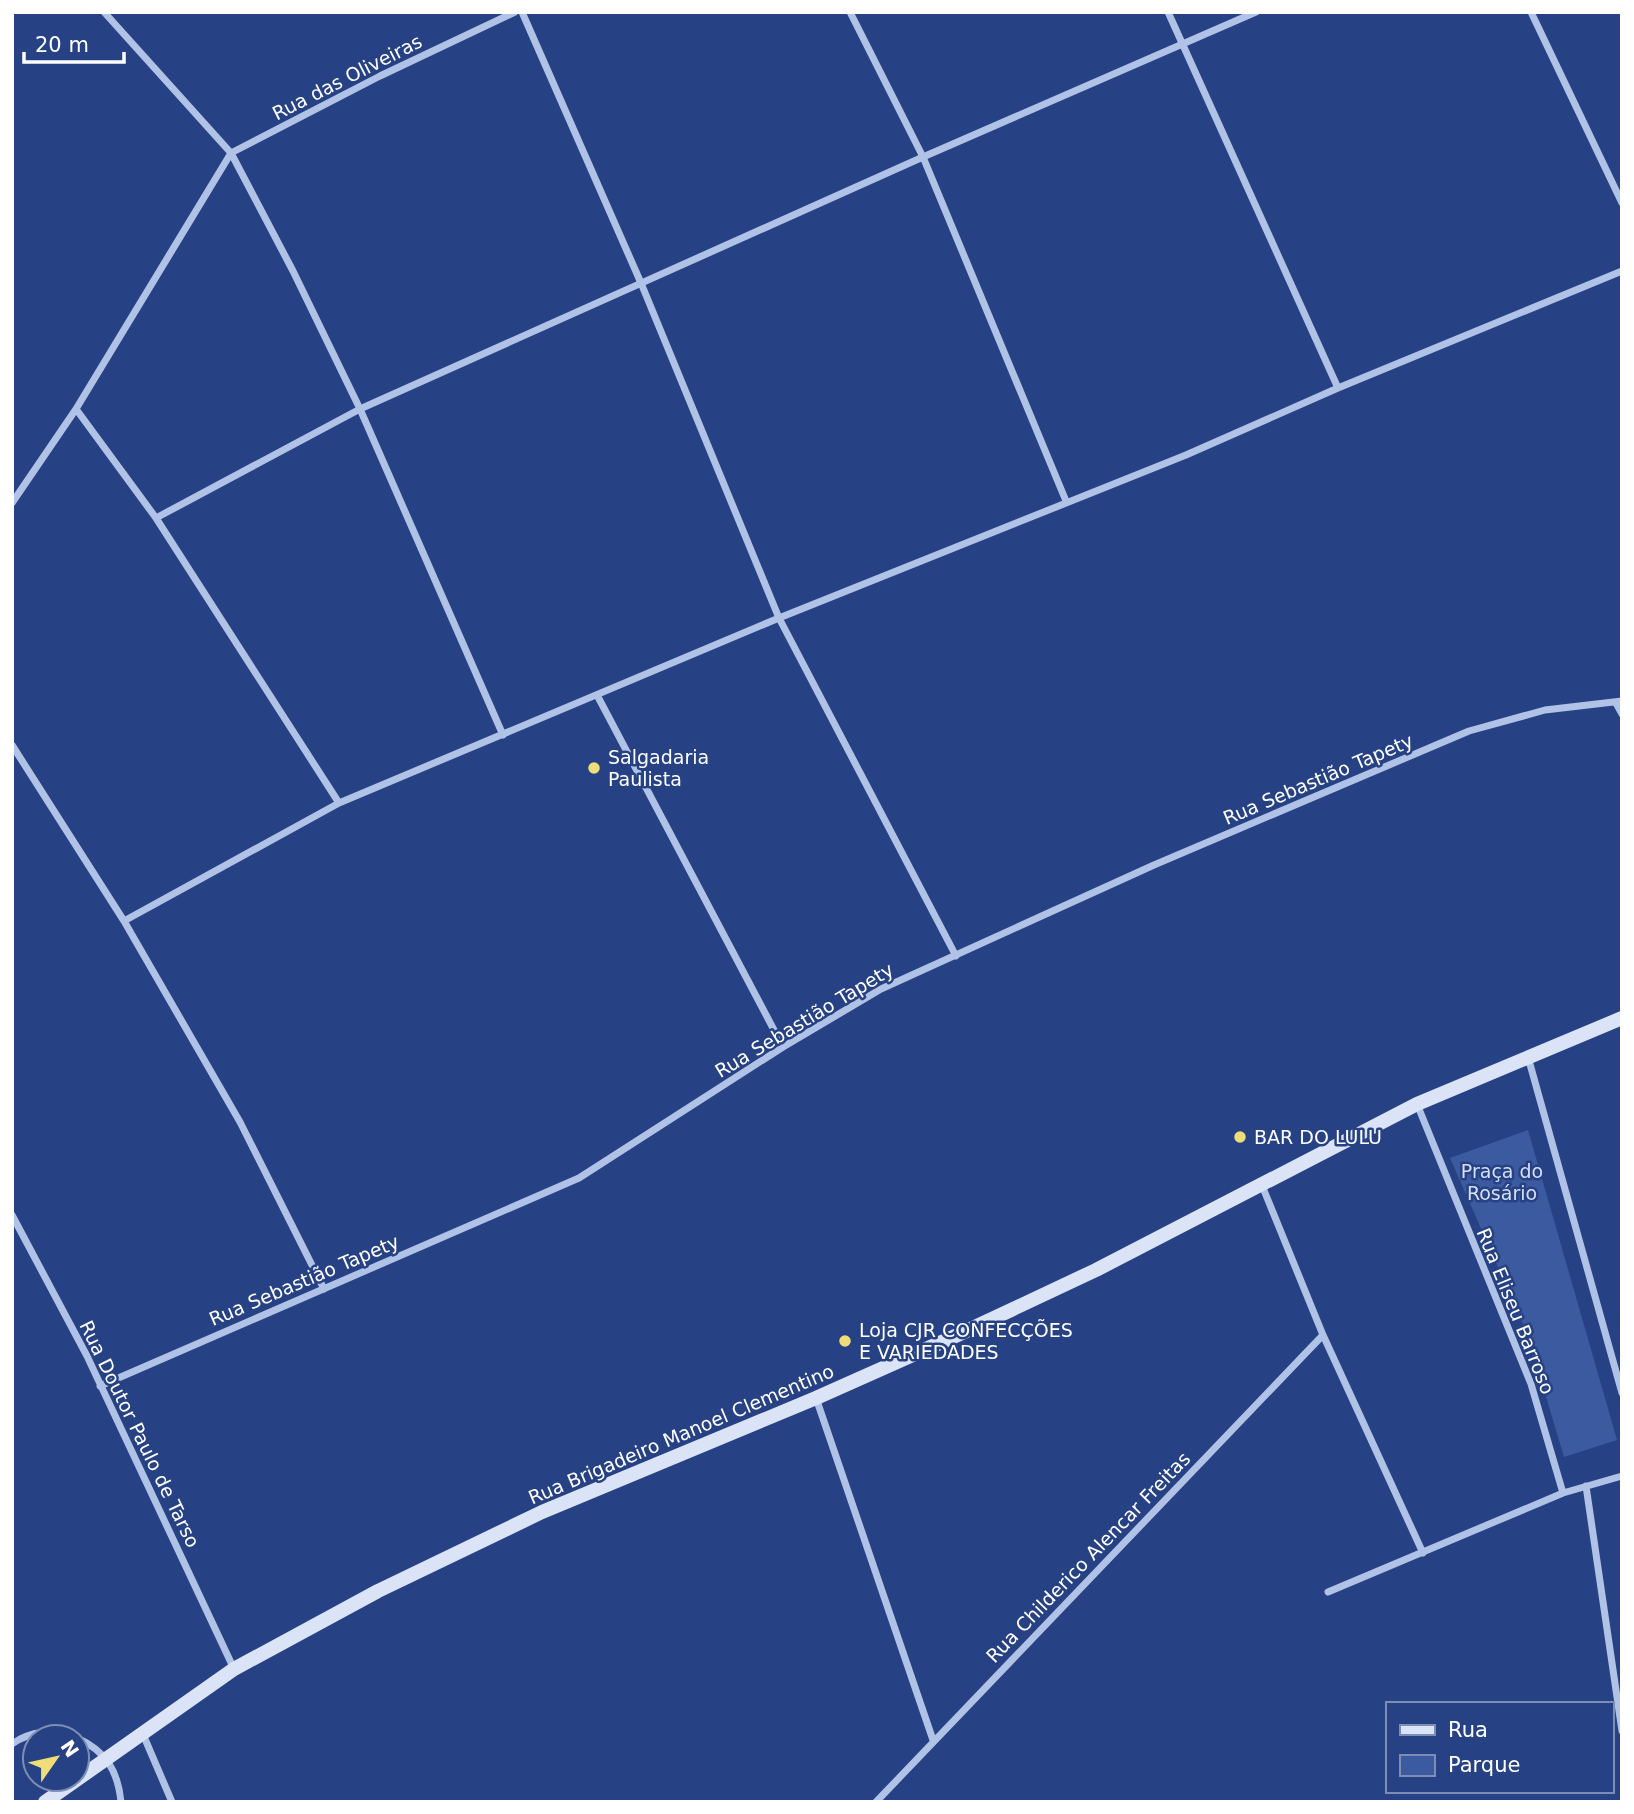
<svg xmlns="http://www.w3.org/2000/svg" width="1634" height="1814" viewBox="0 0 1634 1814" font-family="'DejaVu Sans',sans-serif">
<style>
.green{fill:#3c5aa0}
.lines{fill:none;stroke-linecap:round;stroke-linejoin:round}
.minor{stroke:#b1c2e7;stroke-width:7}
.secondary{stroke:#dbe3f6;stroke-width:14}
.poi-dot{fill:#efde77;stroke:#274284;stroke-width:2.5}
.labels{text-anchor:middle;stroke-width:5;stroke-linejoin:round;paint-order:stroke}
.street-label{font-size:19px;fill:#fff;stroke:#274284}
.poi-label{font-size:19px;fill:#fff;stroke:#274284;text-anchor:start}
.park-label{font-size:19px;fill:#d5dff6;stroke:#274284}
</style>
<rect width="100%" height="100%" fill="#274284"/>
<path class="green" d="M1528 1130 1617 1440 1564 1457 1527 1333 1450 1158Z"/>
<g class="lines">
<path class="minor" d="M104 12 231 153 293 271 360 409 503 735
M522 12 641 283 779 618 956 956
M850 12 923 157 1066 501
M1168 12 1338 388
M1531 12 1622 203
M76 409 156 518 339 803
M12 503 76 409 231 153 380 76 515 12
M156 518 360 409 923 157 1256 12
M597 695 783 1047
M1616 703 1622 714
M12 745 124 921 240 1122 324 1289
M124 921 339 803 779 618 1186 455 1338 388 1622 271
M1528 1057 1622 1393
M1417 1104 1531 1384 1563 1493
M1261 1183 1323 1335 1423 1553
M12 1215 87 1356 234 1669
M100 1386 579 1178 783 1047 881 989 1154 865 1469 731 1545 710 1622 701
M816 1398 933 1740
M1586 1486 1622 1731
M1328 1592 1563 1493 1622 1476
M142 1732 172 1802
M77 1738C106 1751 118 1771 121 1802
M12 1744C30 1731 55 1728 75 1737
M876 1802 1323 1335"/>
<path class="secondary" d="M45 1802 234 1669 378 1591 542 1512 816 1398 962 1333 1096 1270 1417 1104 1622 1018"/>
</g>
<g class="poi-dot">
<circle cx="594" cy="768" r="7"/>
<circle cx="1240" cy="1137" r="7"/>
<circle cx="845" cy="1341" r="7"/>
</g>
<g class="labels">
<g class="street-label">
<text transform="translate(347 77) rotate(-27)" y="7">Rua das Oliveiras</text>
<text transform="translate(1318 779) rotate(-23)" y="7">Rua Sebastião Tapety</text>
<text transform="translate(804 1020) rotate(-31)" y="7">Rua Sebastião Tapety</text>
<text transform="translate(304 1280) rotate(-23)" y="7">Rua Sebastião Tapety</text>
<text transform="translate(1516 1311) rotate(68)" y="7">Rua Eliseu Barroso</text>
<text transform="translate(140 1434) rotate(64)" y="7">Rua Doutor Paulo de Tarso</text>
<text transform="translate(681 1434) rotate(-23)" y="7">Rua Brigadeiro Manoel Clementino</text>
<text transform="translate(1088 1557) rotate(-46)" y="7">Rua Childerico Alencar Freitas</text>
</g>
<g class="poi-label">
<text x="608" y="764">Salgadaria<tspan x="608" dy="22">Paulista</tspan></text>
<text x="1254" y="1144">BAR DO LULU</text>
<text x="859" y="1337">Loja CJR CONFECÇÕES<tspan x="859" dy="22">E VARIEDADES</tspan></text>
</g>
<g class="park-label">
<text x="1502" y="1178">Praça do<tspan x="1502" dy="22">Rosário</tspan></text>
</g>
</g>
<rect width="1634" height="1814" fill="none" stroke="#ffffff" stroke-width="28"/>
<rect x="1386" y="1702" width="228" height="91" fill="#274284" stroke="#7d8eb5" stroke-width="2"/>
<rect x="1400" y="1725" width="35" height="10" fill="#dbe3f6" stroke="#7d8eb5" stroke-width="2"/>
<text x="1448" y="1737" font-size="21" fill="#ffffff">Rua</text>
<rect x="1400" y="1755" width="35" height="21" fill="#3c5aa0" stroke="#7d8eb5" stroke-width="2"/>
<text x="1448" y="1772" font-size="21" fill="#ffffff">Parque</text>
<g transform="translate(56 1758) rotate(56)"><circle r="33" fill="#274284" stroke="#7d8eb5" stroke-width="2"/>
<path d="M0-5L12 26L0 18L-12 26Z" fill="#efde77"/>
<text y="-10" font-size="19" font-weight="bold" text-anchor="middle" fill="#ffffff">N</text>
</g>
<path d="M24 52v10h100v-10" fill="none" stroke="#ffffff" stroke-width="3.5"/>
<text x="35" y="52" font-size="21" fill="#ffffff" stroke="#274284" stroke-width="5" paint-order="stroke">20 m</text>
</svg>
